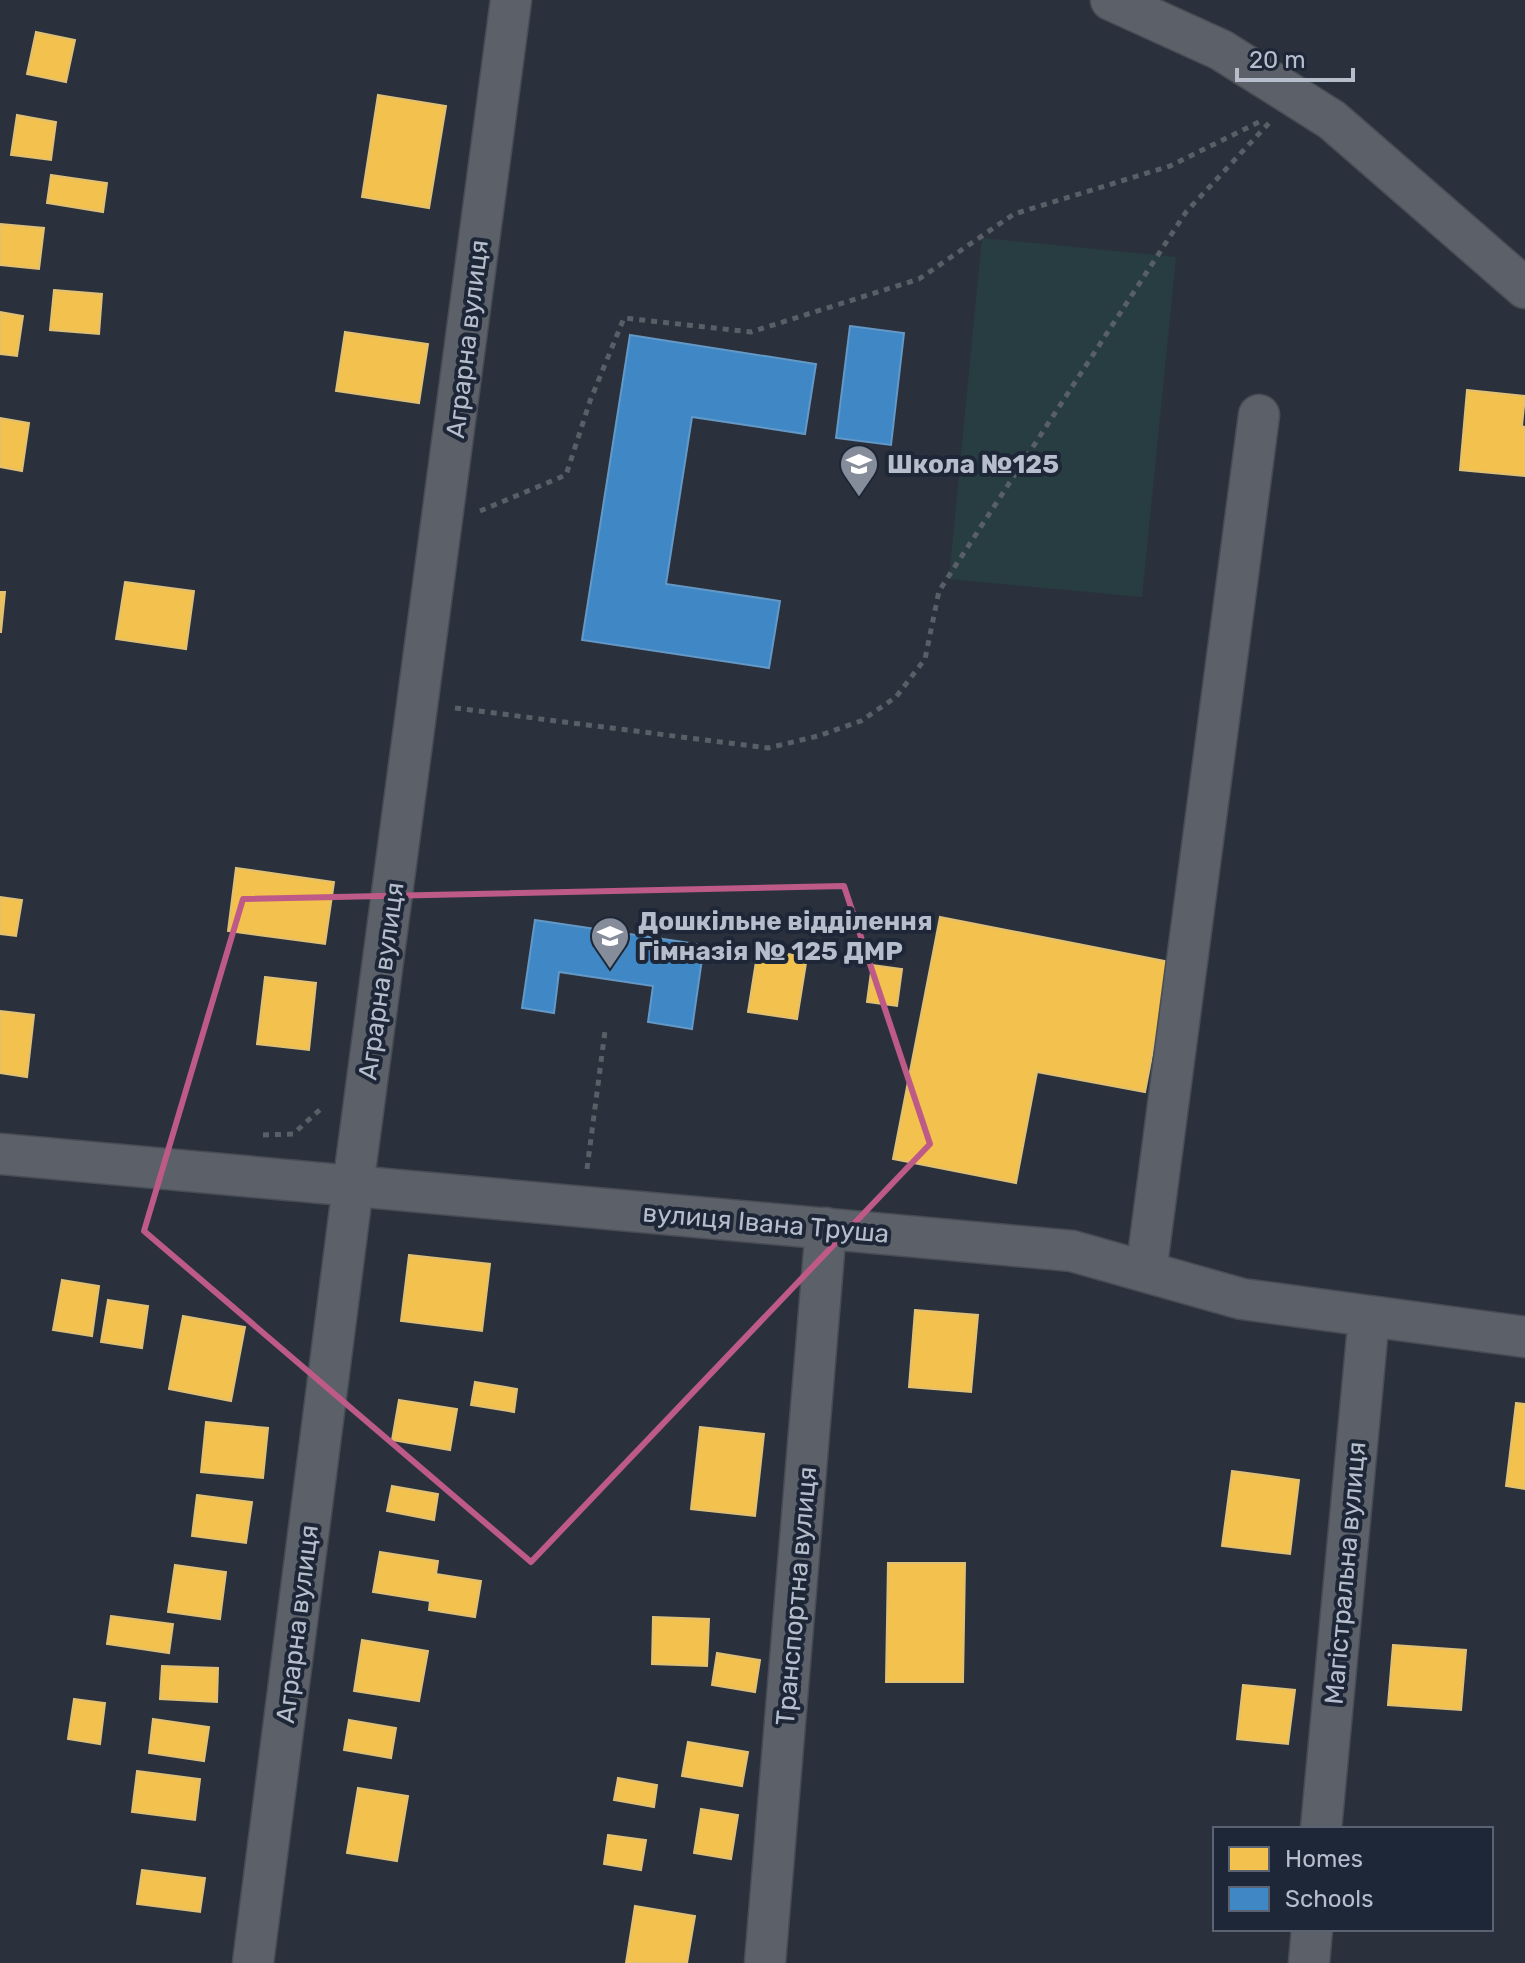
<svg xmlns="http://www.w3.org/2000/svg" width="1525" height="1963" viewBox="0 0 1525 1963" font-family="Rubik,sans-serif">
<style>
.green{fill:#283d42}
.homes{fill:#f2c14e;stroke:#e0c074;stroke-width:2}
.schools{fill:#3f88c5;stroke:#6398c7;stroke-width:2}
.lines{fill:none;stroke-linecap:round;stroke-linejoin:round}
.minor-casing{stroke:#484c54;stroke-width:43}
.path{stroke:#595f66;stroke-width:5;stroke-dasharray:6 6;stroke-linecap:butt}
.minor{stroke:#5c6068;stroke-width:40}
.marked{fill:none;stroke:#bd5a88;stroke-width:6;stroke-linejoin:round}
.labels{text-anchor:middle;stroke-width:8;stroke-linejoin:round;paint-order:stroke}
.street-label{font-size:26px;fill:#b6becc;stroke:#1e2737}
.poi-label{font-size:26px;font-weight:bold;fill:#b6becc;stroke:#1e2737;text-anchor:start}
</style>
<rect width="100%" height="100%" fill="#2b313c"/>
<path class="green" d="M982 238 1176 257 1142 597 949 579Z"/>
<path class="homes" d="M36 32 75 40 66 82 27 74Z
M378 95 446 106 429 208 362 197Z
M17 115 56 122 51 160 11 155Z
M51 175 107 183 103 212 47 203Z
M0 224 44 228 39 269 0 265Z
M54 290 102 294 99 334 50 330Z
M0 312 23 316 17 356 0 354Z
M345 332 428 344 419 403 336 391Z
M1467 390 1525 396 1522 426 1525 427V476L1460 470Z
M0 418 29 423 22 471 0 467Z
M125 582 194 591 186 649 116 639Z
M0 592H5L1 632H0Z
M236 868 334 882 325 944 228 931Z
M0 897 22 900 16 936 0 934Z
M940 917 1170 962 1145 1092 1037 1072 1016 1183 893 1159Z
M758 949 807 957 797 1019 748 1012Z
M872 965 902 969 897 1006 867 1002Z
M265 977 316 983 309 1050 257 1044Z
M0 1011 34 1015 27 1077 0 1073Z
M409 1255 490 1264 482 1331 401 1321Z
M62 1280 99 1286 92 1336 53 1330Z
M108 1300 148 1306 142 1348 101 1342Z
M915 1310 978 1315 971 1392 909 1387Z
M183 1316 245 1327 231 1401 169 1389Z
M475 1382 517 1389 514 1412 471 1405Z
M399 1400 457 1409 450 1450 392 1440Z
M1516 1403 1525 1404V1489L1506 1486Z
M206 1422 268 1428 263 1478 201 1472Z
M700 1427 764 1434 755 1516 691 1509Z
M1232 1471 1299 1480 1290 1554 1222 1546Z
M392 1486 438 1494 434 1520 387 1511Z
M197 1495 252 1502 246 1543 192 1536Z
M380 1552 438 1561 436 1574 481 1581 475 1617 429 1610 430 1601 373 1592Z
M888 1563H965L963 1682H886Z
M175 1565 226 1572 220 1619 168 1612Z
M111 1616 173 1624 169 1653 107 1644Z
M653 1617 709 1619 707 1666 652 1664Z
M362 1640 428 1651 419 1701 354 1691Z
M1393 1645 1466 1650 1461 1710 1388 1705Z
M717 1653 760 1660 755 1692 712 1685Z
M162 1666 218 1668 217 1702 160 1699Z
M1243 1685 1295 1690 1288 1744 1237 1739Z
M74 1699 105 1703 100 1744 68 1739Z
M153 1719 209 1727 204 1761 149 1753Z
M349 1720 396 1728 391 1758 344 1750Z
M688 1742 748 1752 742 1786 682 1776Z
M137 1771 200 1779 195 1820 132 1812Z
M618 1778 657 1785 654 1807 614 1800Z
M358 1788 408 1796 397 1861 347 1853Z
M701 1809 738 1815 731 1859 694 1853Z
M608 1835 646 1840 641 1870 604 1864Z
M142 1870 205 1878 200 1912 137 1904Z
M635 1906 695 1916 687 1963H626Z"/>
<path class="schools" d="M850 326 904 333 891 445 836 438Z
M630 335 816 364 805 434 692 417 666 584 780 601 769 668 582 640Z
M535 920 704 945 692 1029 648 1022 653 986 559 972 554 1013 522 1008Z"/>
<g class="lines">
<g class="minor-casing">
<path id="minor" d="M1111 0 1221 50 1332 120 1525 288
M0 1154 1072 1251 1242 1299 1525 1337
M1146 1272 1259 415
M1321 1829 1369 1316
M253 1963 353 1186 511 0
M765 1963 826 1228
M1309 1963 1312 1929"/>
</g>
<path class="path" d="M480 511 566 475 590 401 624 318 751 332 919 279 1014 214 1170 166 1259 122
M455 708 768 748 818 736 861 721 896 697 925 659 939 591 1186 212 1269 123
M263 1135 293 1134 323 1107
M587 1169 605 1031"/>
<use href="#minor" class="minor"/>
</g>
<path class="marked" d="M844 886 930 1144 531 1562 144 1231 243 899Z"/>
<defs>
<g id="school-pin" transform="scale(2)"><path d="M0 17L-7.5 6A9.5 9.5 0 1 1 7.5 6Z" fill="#858d9a" stroke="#1e2737"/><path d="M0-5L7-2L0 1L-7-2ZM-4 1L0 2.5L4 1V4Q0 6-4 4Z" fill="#fff"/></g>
</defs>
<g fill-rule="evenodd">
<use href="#school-pin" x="859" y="464"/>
<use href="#school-pin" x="610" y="936"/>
</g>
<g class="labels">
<g class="street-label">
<text transform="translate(467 339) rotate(-83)" y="9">Аграрна вулиця</text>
<text transform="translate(381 981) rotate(-82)" y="9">Аграрна вулиця</text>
<text transform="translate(766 1223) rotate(5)" y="9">вулиця Івана Труша</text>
<text transform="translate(1345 1573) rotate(-85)" y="9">Магістральна вулиця</text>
<text transform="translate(796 1596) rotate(-85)" y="9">Транспортна вулиця</text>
<text transform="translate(297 1624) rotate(-83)" y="9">Аграрна вулиця</text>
</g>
<g class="poi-label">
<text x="887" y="473">Школа №125</text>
<text x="638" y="930">Дошкільне відділення<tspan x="638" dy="30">Гімназія № 125 ДМР</tspan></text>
</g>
</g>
<rect x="1213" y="1827" width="280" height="104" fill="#1e2737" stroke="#5b6373" stroke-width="2"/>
<rect x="1229" y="1847" width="40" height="24" fill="#f2c14e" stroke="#5b6373" stroke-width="2"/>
<text x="1285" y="1867" font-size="24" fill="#b6becc">Homes</text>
<rect x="1229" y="1887" width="40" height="24" fill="#3f88c5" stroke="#5b6373" stroke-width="2"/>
<text x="1285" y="1907" font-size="24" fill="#b6becc">Schools</text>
<path d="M1237 68v12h116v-12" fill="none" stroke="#b6becc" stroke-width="4"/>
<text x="1249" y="68" font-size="24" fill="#b6becc" stroke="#1e2737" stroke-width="6" paint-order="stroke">20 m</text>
</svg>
